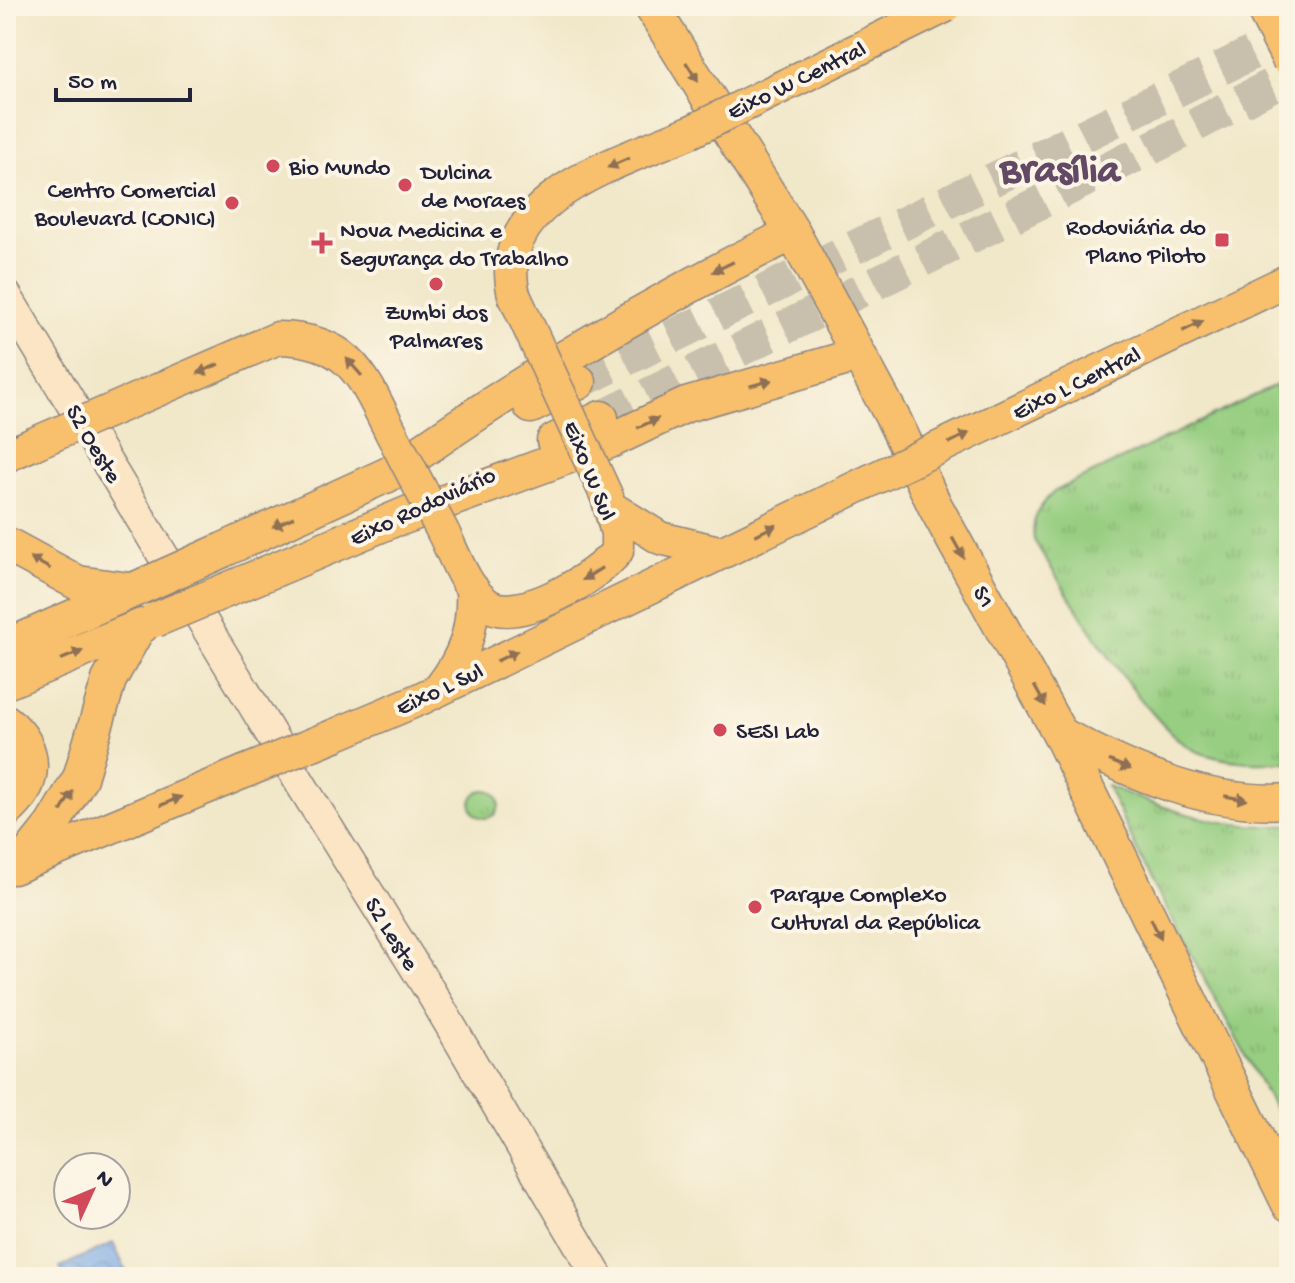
<svg xmlns="http://www.w3.org/2000/svg" width="1295" height="1283" viewBox="0 0 1295 1283" font-family="'Gochi Hand',sans-serif">
<style>
.grass{fill:url(#grass-tufts);stroke:#5c785e;stroke-width:2}
.water{fill:url(#water-waves);stroke:#4e6690;stroke-width:2}
.lines{fill:none;stroke-linecap:round;stroke-linejoin:round}
.trunk-tunnel{stroke:#c8c0ad;stroke-width:34;stroke-dasharray:34 17;stroke-linecap:butt}
.secondary-casing{stroke:#8a8482;stroke-width:33}
.primary-casing{stroke:#8a8482;stroke-width:35}
.trunk-casing{stroke:#8a8482;stroke-width:37}
.secondary{stroke:#fce5c4;stroke-width:30}
.primary{stroke:#f8bf6c;stroke-width:32}
.trunk{stroke:#f8bf6c;stroke-width:34}
.primary-bridge-casing{stroke:#8a8482;stroke-width:35;stroke-linecap:butt}
.trunk-bridge-casing{stroke:#8a8482;stroke-width:37;stroke-linecap:butt}
.primary-bridge{stroke:#f8bf6c;stroke-width:32}
.trunk-bridge{stroke:#f8bf6c;stroke-width:34}
.oneway{fill:#8d7054}
.poi-dot{fill:#d1495b;stroke:#fcf5e5;stroke-width:3}
.labels{text-anchor:middle;stroke-width:8;stroke-linejoin:round;paint-order:stroke}
.street-label{font-size:24px;fill:#22223b;stroke:#fcf5e5}
.poi-label{font-size:24px;fill:#22223b;stroke:#fcf5e5;text-anchor:start}
.town-label{font-size:40px;font-weight:bold;fill:#624965;stroke:#fcf5e5}
</style>
<defs>
<pattern id="grass-tufts" width="24" height="20" patternUnits="userSpaceOnUse" patternTransform="scale(2)"><rect width="24" height="20" fill="#97ce81"/><path d="M3 7l-1-3M5 7V3M7 7l1-3M15 17l-1-3M17 17v-4M19 17l1-3" fill="none" stroke="#82b170"/></pattern>
<pattern id="water-waves" width="16" height="10" patternUnits="userSpaceOnUse" patternTransform="scale(2)"><rect width="16" height="10" fill="#79a9e4"/><path d="M0 5q4-4 8 0t8 0" fill="none" stroke="#6389ba"/></pattern>
</defs>
<rect width="100%" height="100%" fill="#fcf5e5"/>
<filter id="ink" filterUnits="userSpaceOnUse"><feTurbulence type="fractalNoise" baseFrequency=".0125" numOctaves="2"/><feDisplacementMap in="SourceGraphic" scale="16" xChannelSelector="R" yChannelSelector="G"/><feConvolveMatrix kernelMatrix="1 2 1 2 8 2 1 2 1" color-interpolation-filters="sRGB"/></filter>
<filter id="wash" filterUnits="userSpaceOnUse"><feTurbulence type="fractalNoise" baseFrequency=".006" numOctaves="4" result="noise"/><feDisplacementMap in="SourceGraphic" scale="32" xChannelSelector="R" yChannelSelector="G"/><feGaussianBlur stdDeviation="1.8" result="paint"/><feColorMatrix in="noise" values="0 0 0 0 0 0 0 0 0 0 0 0 0 0 0 0 0 1.4 0 .05"/><feComposite in="paint" operator="in"/></filter>
<g filter="url(#wash)">
<rect width="100%" height="100%" fill="#f1e7c9"/>
<path class="grass" d="M1289 379V762C1258 763 1227 763 1198 752 1150 733 1063 587 1034 540 1031 518 1039 505 1055 491Z
M1107 786C1166 809 1224 831 1289 825V1136L1151 880Z
M471 804a14 14 0 1 1 28 0a14 14 0 1 1-28 0Z"/>
<path class="water" d="M113 1243 129 1277H65L60 1267Z"/>
</g>
<g filter="url(#ink)">
<g class="lines">
<path class="trunk-tunnel" d="M579 382 1289 35
M601 418 1169 139 1289 76"/>
<g class="secondary-casing">
<path id="secondary" d="M6 295 302 786 433 996 598 1277"/>
</g>
<g class="primary-casing">
<path id="primary" d="M514 295C490 197 621 162 690 132
M137 399 278 338C350 339 363 376 392 434
M6 456 33 444
M612 508 660 538 719 552
M443 532C454 554 466 590 488 605 519 625 599 576 617 551V533L607 497
M440 688C465 656 474 629 472 588
M335 735 420 699 863 484
M13 868 244 772"/>
</g>
<g class="trunk-casing">
<path id="trunk" d="M651 6 793 233 894 420 935 506 1060 734 1289 1204
M531 406 579 382
M554 441 601 418
M386 476C515 384 651 302 793 233
M401 518 610 441 686 405 858 355
M6 544 78 583 130 590
M223 550 404 467
M241 584 421 508
M6 647 138 588
M6 682 142 626
M6 722C39 747 37 786 6 811
M1060 734C1130 772 1208 807 1289 801
M21 864 52 825 80 778 109 680 138 628"/>
</g>
<use href="#secondary" class="secondary"/>
<use href="#primary" class="primary"/>
<use href="#trunk" class="trunk"/>
<g class="primary-bridge-casing">
<path id="primary-bridge" d="M1261 6 1289 61
M690 132 946 6
M514 295 607 497
M392 434 443 532
M33 444 137 399
M863 484 1289 280
M244 772 335 735"/>
</g>
<g class="trunk-bridge-casing">
<path id="trunk-bridge" d="M138 588 223 550
M155 620 241 584"/>
</g>
<use href="#primary-bridge" class="primary-bridge"/>
<use href="#trunk-bridge" class="trunk-bridge"/>
</g>
<defs><path id="oneway-solid" d="M-6-.8H1V-3.2L6.5 0L1 3.2V.8H-6Z" transform="scale(2)"/></defs>
<g class="oneway">
<use href="#oneway-solid" transform="translate(692 72) rotate(58)"/>
<use href="#oneway-solid" transform="translate(618 163) rotate(156)"/>
<use href="#oneway-solid" transform="translate(723 267) rotate(154)"/>
<use href="#oneway-solid" transform="translate(1193 326) rotate(-26)"/>
<use href="#oneway-solid" transform="translate(354 367) rotate(-131)"/>
<use href="#oneway-solid" transform="translate(208 369) rotate(156)"/>
<use href="#oneway-solid" transform="translate(761 383) rotate(-16)"/>
<use href="#oneway-solid" transform="translate(648 423) rotate(-25)"/>
<use href="#oneway-solid" transform="translate(959 438) rotate(-26)"/>
<use href="#oneway-solid" transform="translate(283 522) rotate(155)"/>
<use href="#oneway-solid" transform="translate(766 530) rotate(-26)"/>
<use href="#oneway-solid" transform="translate(958 548) rotate(61)"/>
<use href="#oneway-solid" transform="translate(40 563) rotate(-151)"/>
<use href="#oneway-solid" transform="translate(592 574) rotate(148)"/>
<use href="#oneway-solid" transform="translate(72 655) rotate(-22)"/>
<use href="#oneway-solid" transform="translate(507 656) rotate(-26)"/>
<use href="#oneway-solid" transform="translate(1040 696) rotate(61)"/>
<use href="#oneway-solid" transform="translate(1120 765) rotate(23)"/>
<use href="#oneway-solid" transform="translate(1236 798) rotate(10)"/>
<use href="#oneway-solid" transform="translate(67 801) rotate(-60)"/>
<use href="#oneway-solid" transform="translate(171 801) rotate(-23)"/>
<use href="#oneway-solid" transform="translate(1156 929) rotate(64)"/>
</g>
</g>
<g class="poi-dot">
<circle cx="273" cy="166" r="8"/>
<circle cx="405" cy="185" r="8"/>
<circle cx="232" cy="203" r="8"/>
<rect x="1214" y="232" width="16" height="16" rx="4"/>
<path d="M318 231h8v8h8v8h-8v8h-8v-8h-8v-8h8z"/>
<circle cx="436" cy="284" r="8"/>
<circle cx="720" cy="730" r="8"/>
<circle cx="755" cy="907" r="8"/>
</g>
<g class="labels">
<g class="street-label">
<text transform="translate(796 79) rotate(-26)" y="8">Eixo W Central</text>
<text transform="translate(1076 382) rotate(-26)" y="8">Eixo L Central</text>
<text transform="translate(95 443) rotate(59)" y="8">S2 Oeste</text>
<text transform="translate(591 470) rotate(68)" y="8">Eixo W Sul</text>
<text transform="translate(422 505) rotate(-25)" y="8">Eixo Rodoviário</text>
<text transform="translate(985 596) rotate(61)" y="8">S1</text>
<text transform="translate(439 688) rotate(-25)" y="8">Eixo L Sul</text>
<text transform="translate(393 933) rotate(58)" y="8">S2 Leste</text>
</g>
<g class="poi-label">
<text x="289" y="174">Bio Mundo</text>
<text x="421" y="179">Dulcina<tspan x="421" dy="28">de Moraes</tspan></text>
<text x="216" y="197" text-anchor="end">Centro Comercial<tspan x="216" dy="28">Boulevard (CONIC)</tspan></text>
<text x="1206" y="234" text-anchor="end">Rodoviária do<tspan x="1206" dy="28">Plano Piloto</tspan></text>
<text x="340" y="237">Nova Medicina e<tspan x="340" dy="28">Segurança do Trabalho</tspan></text>
<text x="436" y="319" text-anchor="middle">Zumbi dos<tspan x="436" dy="28">Palmares</tspan></text>
<text x="736" y="738">SESI Lab</text>
<text x="771" y="901">Parque Complexo<tspan x="771" dy="28">Cultural da República</tspan></text>
</g>
<g class="town-label">
<text x="1060" y="180">Brasília</text>
</g>
</g>
<rect width="1295" height="1283" fill="none" stroke="#fcf5e5" stroke-width="32"/>
<g transform="translate(92 1191) rotate(46)"><circle r="38" fill="#fcf5e5" stroke="#a5a1a1" stroke-width="2"/>
<path d="M0-6L14 30L0 20L-14 30Z" fill="#d1495b"/>
<text y="-12" font-size="22" font-weight="bold" text-anchor="middle" fill="#22223b">N</text>
</g>
<path d="M56 88v12h134v-12" fill="none" stroke="#22223b" stroke-width="4"/>
<text x="68" y="88" font-size="24" fill="#22223b" stroke="#fcf5e5" stroke-width="6" paint-order="stroke">50 m</text>
</svg>
